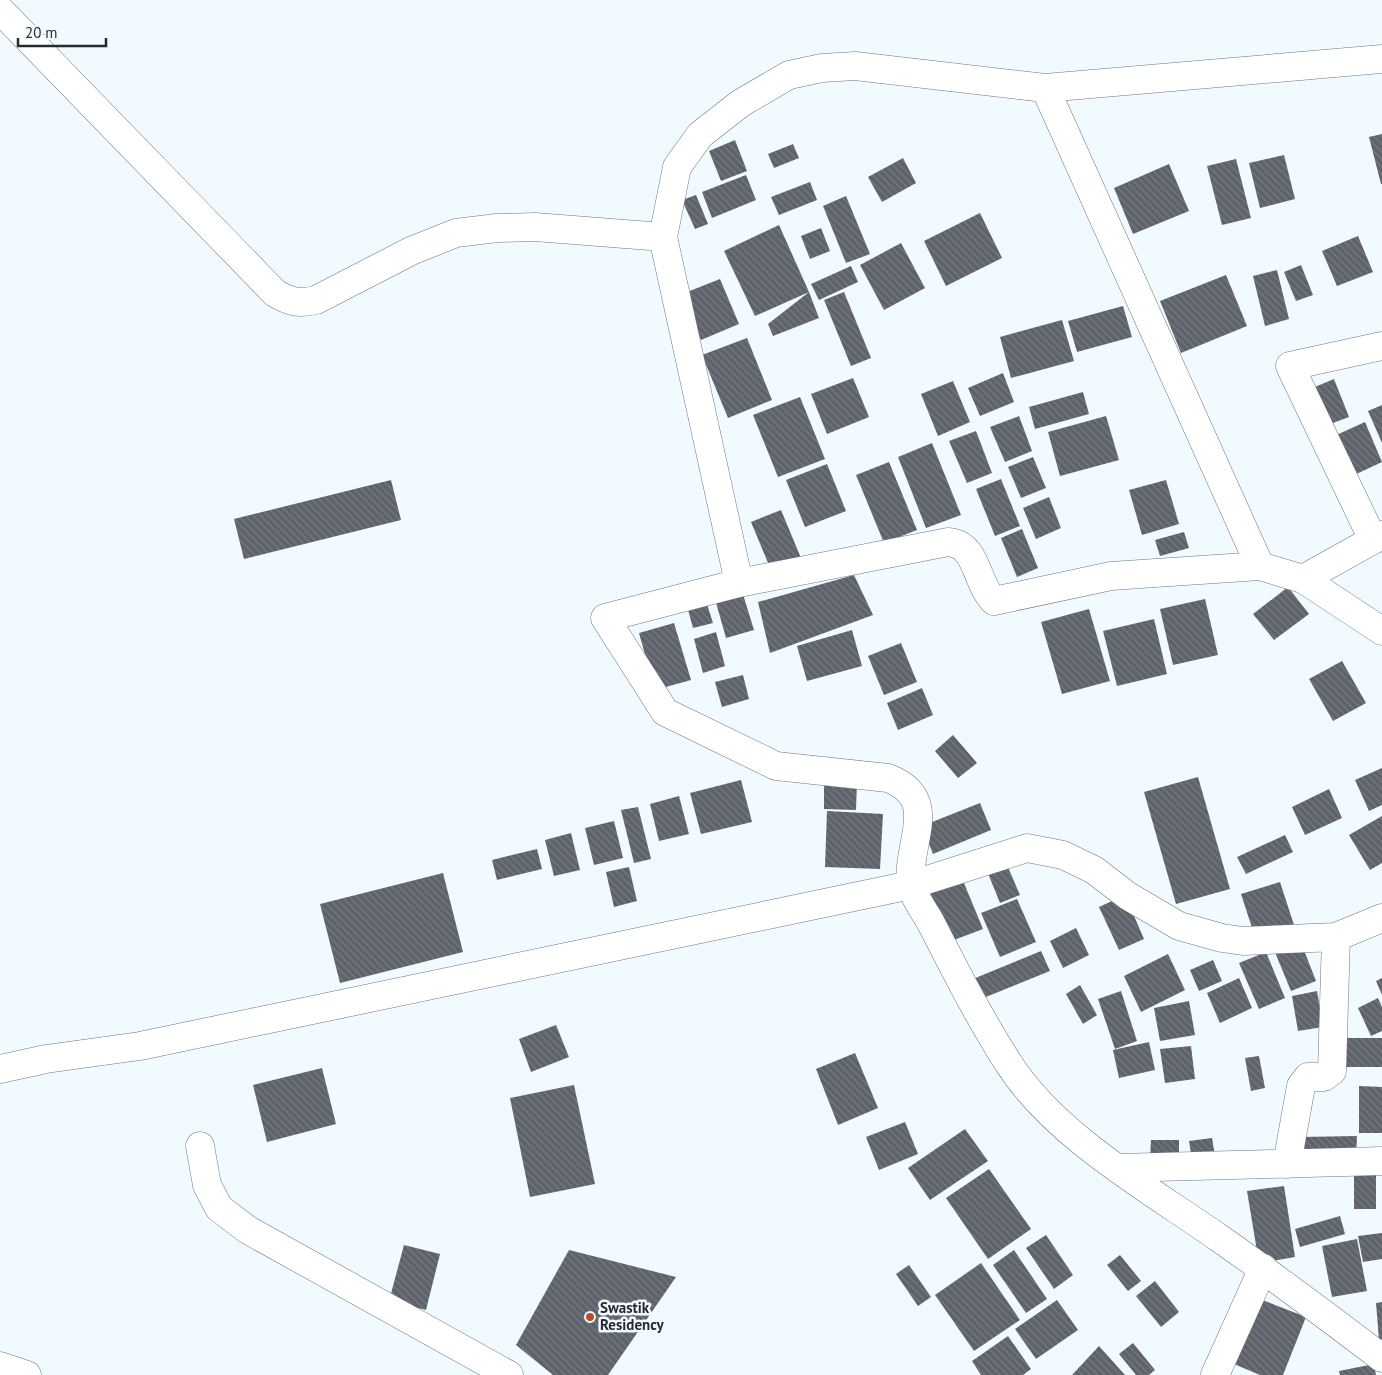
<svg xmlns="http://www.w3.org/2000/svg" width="1382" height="1375" viewBox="0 0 1382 1375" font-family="'PT Sans',sans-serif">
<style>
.building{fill:url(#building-back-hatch)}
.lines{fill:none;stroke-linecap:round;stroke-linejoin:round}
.minor-casing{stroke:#6e777d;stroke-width:29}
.minor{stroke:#fff;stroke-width:28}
.poi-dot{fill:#b65124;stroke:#f1faff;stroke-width:2}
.labels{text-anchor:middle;stroke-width:5;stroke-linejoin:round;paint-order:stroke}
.poi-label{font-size:15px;font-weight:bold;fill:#272b2d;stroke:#f1faff;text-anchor:start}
</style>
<defs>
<pattern id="building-back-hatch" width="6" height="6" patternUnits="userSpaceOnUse" patternTransform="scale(1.25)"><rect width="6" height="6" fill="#5e626a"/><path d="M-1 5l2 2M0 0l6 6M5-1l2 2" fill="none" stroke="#767980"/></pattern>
</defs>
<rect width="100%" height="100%" fill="#f1faff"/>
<path class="building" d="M1382 134V184H1381L1369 137Z
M735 140 747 171 721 181 709 151Z
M793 144 799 158 774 168 768 154Z
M1284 155 1295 199 1260 208 1249 163Z
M903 158 916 183 882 202 868 177Z
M1236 159 1251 218 1222 225 1207 166Z
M1169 164 1189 211 1133 234 1114 188Z
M746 175 756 200 712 218 702 192Z
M810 182 817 200 779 215 771 197Z
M696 195 708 224 695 229 682 200Z
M846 196 870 254 846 263 823 206Z
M980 213 1002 258 946 286 924 241Z
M779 225 809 292 819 318 773 336 768 324 809 292 755 316 724 251Z
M821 228 830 251 810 259 801 236Z
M1358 236 1373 272 1337 286 1322 251Z
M901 243 925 288 884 310 860 265Z
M1301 265 1313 295 1296 301 1284 272Z
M851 266 858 282 819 300 811 284Z
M1277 270 1289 319 1265 326 1253 276Z
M1226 275 1247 326 1181 353 1160 301Z
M720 279 739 324 701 340 682 294Z
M844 292 871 358 851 366 824 300Z
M1123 306 1132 337 1077 352 1068 321Z
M1062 320 1074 361 1011 378 1000 337Z
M747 338 772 400 728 418 702 355Z
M1003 373 1014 402 980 416 968 388Z
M853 378 869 417 827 434 811 394Z
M1334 379 1349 417 1325 426 1310 389Z
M953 381 970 422 938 436 921 394Z
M1083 392 1089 414 1035 429 1029 407Z
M800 397 825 459 778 477 753 415Z
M1382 405V443L1368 411Z
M1019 416 1032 451 1005 462 990 427Z
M1106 416 1119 460 1060 476 1048 432Z
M1365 422 1382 462 1350 477 1332 437Z
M976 431 992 473 967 483 949 441Z
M932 443 961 515 926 528 898 457Z
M1033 457 1046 488 1021 498 1008 467Z
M889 462 917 530 884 543 856 475Z
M827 464 846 511 805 527 786 480Z
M1001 479 1020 526 995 536 976 489Z
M391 480 401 520 244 559 234 519Z
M1166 480 1179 524 1142 535 1129 490Z
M1049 497 1061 528 1036 539 1023 508Z
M781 510 801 558 771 570 751 522Z
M1022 529 1038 568 1017 577 1001 538Z
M1184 532 1189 548 1160 556 1155 540Z
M854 575 873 615 770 653 758 602Z
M1288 587 1309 614 1274 640 1253 614Z
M742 591 754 630 726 638 715 599Z
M1205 599 1218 655 1173 665 1160 609Z
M706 601 713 623 693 628 687 606Z
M1089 609 1110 681 1062 694 1041 622Z
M1154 619 1167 674 1117 686 1103 631Z
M674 623 691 680 655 690 639 633Z
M852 630 862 666 807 681 797 646Z
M716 632 725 666 703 673 694 639Z
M901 643 917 682 884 695 868 656Z
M1342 661 1366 703 1333 721 1309 679Z
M743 675 749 699 722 707 715 682Z
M922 688 933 715 898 730 887 703Z
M953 735 977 763 958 778 935 751Z
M1382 768V805L1369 811 1355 780Z
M1198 777 1230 889 1176 904 1144 792Z
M741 780 752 822 701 834 690 793Z
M824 780 857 782 856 810 824 809Z
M1329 789 1342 818 1305 835 1292 807Z
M679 796 689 834 659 841 650 804Z
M980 803 991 830 933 854 922 826Z
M638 807 651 859 634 863 621 810Z
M827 811 883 814 880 869 825 867Z
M1382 816V863L1370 870 1349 835Z
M614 821 623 858 594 865 585 828Z
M571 833 580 870 554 876 545 840Z
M1285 835 1293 852 1246 874 1237 857Z
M537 849 542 869 497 880 492 860Z
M1004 858 1020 895 1000 903 985 866Z
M629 867 637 901 614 907 606 872Z
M443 873 463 952 340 983 320 904Z
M961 876 983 929 946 943 925 891Z
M1280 882 1294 925 1255 937 1241 894Z
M1125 895 1144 939 1119 950 1099 907Z
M1017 899 1036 942 1000 957 981 913Z
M1076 928 1089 955 1063 968 1050 941Z
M1300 940 1316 981 1291 991 1274 950Z
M1041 951 1050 971 976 1001 968 981Z
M1266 952 1285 998 1259 1009 1239 963Z
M1168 954 1185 990 1141 1012 1124 976Z
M1213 960 1222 981 1199 991 1190 970Z
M1239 978 1252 1008 1220 1023 1207 993Z
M1382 978V995L1376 981Z
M1080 985 1097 1015 1083 1024 1066 994Z
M1121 991 1137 1041 1115 1049 1098 999Z
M1317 991 1323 1027 1298 1031 1292 996Z
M1378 998 1382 1007V1031L1371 1036 1358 1008Z
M1189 1001 1195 1035 1160 1041 1154 1008Z
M556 1025 569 1057 531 1072 519 1039Z
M1346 1038H1382V1067H1346Z
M1149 1042 1155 1070 1119 1078 1113 1050Z
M1191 1046 1195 1079 1165 1083 1160 1049Z
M855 1053 878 1108 838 1125 816 1069Z
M1259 1056 1265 1088 1251 1091 1245 1058Z
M322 1068 336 1124 267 1142 253 1085Z
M574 1085 595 1184 530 1197 510 1098Z
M1359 1086 1382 1087V1133H1359Z
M905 1122 918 1154 879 1170 866 1137Z
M965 1129 988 1161 930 1200 908 1168Z
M1357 1136 1356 1160H1300V1137Z
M1212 1138 1216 1162 1193 1166 1189 1141Z
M1151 1140H1179V1160L1150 1159Z
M989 1169 1031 1229 988 1259 946 1198Z
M1354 1173H1376V1209H1354Z
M1284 1186 1295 1257 1259 1263 1247 1191Z
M1340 1216 1345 1234 1300 1247 1295 1229Z
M1382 1233V1259L1363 1262 1358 1236Z
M1046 1235 1073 1275 1054 1289 1026 1248Z
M1357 1239 1367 1291 1332 1297 1322 1246Z
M404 1245 440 1254 426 1310 389 1301Z
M569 1250 676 1277 608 1375H553L516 1345Z
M1014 1250 1047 1299 1026 1313 993 1265Z
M1120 1255 1141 1281 1128 1291 1107 1265Z
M981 1263 1020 1320 974 1351 935 1295Z
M909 1265 931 1297 918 1306 896 1274Z
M1155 1281 1179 1312 1161 1327 1136 1296Z
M1255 1297 1306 1317 1283 1375H1260L1229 1362Z
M1057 1300 1078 1330 1036 1359 1015 1329Z
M1382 1302V1339L1379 1340 1376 1303Z
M1008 1336 1031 1369 1023 1375H981L972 1361Z
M1133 1343 1155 1370 1149 1375H1136L1119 1354Z
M1099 1346 1125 1375H1072Z
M1374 1364 1376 1375H1340L1339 1371Z"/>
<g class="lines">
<g class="minor-casing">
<path id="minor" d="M0 10 275 293C290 302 299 304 316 300L411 251 456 233 497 228 535 227 663 237 677 167 700 135 741 103 789 75 822 68 855 66 1045 88 1382 59
M1045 88 1260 566
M663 237 739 583
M1382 535 1303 579 1260 566 1111 576 994 601C975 582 978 544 948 542L739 583 605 618 665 712 776 766 888 778C942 799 906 843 911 884 913 896 925 912 931 923 955 970 979 1017 1007 1061 1053 1135 1149 1189 1219 1238 1275 1277 1328 1317 1382 1358
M1373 540 1290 366 1382 346
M1303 579 1382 631
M0 1069 46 1059 140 1046 911 885 1027 848 1063 855 1094 870 1128 896 1179 926 1222 938 1243 941 1336 937 1382 918
M200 1146 207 1185 219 1208 248 1230 509 1375
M1287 1164 1301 1086 1308 1077H1324L1332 1071 1336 937
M1117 1168 1382 1161
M0 1366 27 1375
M1215 1375 1263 1268"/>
</g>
<use href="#minor" class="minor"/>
</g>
<circle class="poi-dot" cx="590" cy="1317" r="5"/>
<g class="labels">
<g class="poi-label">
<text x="600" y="1313">Swastik<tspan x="600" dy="17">Residency</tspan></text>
</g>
</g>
<path d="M18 38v8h88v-8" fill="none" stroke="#272b2d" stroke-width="2.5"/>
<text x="25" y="38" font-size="15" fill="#272b2d" stroke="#f1faff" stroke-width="4" paint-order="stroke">20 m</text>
</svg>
